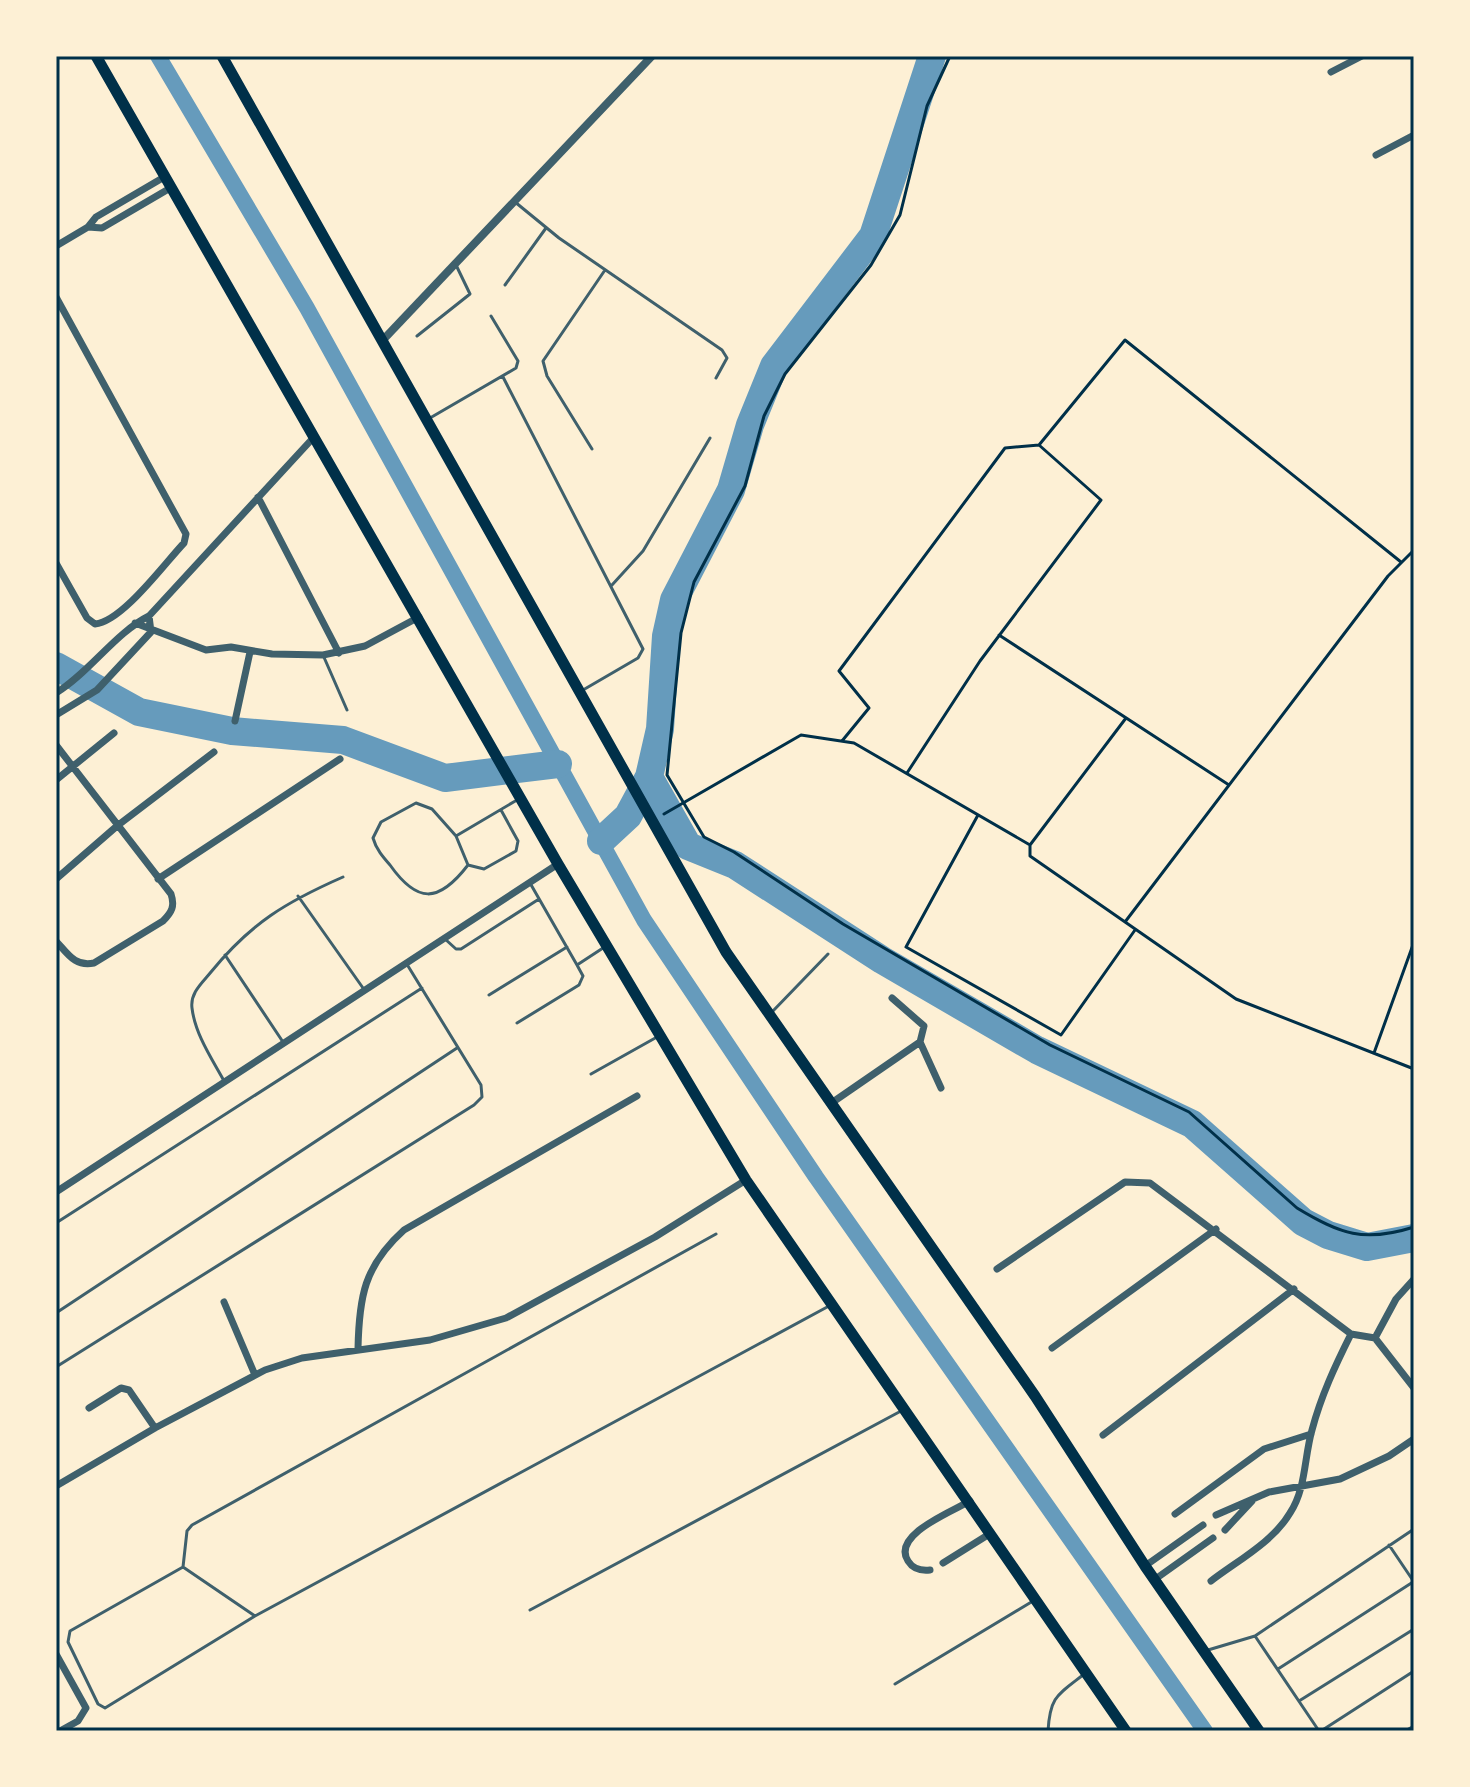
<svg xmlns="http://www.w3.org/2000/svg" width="1470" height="1787" viewBox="0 0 1470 1787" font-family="'Archivo Narrow',sans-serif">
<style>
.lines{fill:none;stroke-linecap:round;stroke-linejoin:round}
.canal{stroke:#669bbc;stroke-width:16}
.river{stroke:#669bbc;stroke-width:28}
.path{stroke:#003049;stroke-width:3}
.service{stroke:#3f606c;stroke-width:3}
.minor{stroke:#3f606c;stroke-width:7}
.tertiary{stroke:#3f606c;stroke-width:8}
.primary{stroke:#003049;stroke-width:11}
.neatline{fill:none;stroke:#003049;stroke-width:3}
</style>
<rect width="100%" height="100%" fill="#fdf0d5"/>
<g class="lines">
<path class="canal" d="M158 56 307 308 644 920 816 1177 1205 1731"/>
<path class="river" d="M56 666 139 712 232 731 343 740 445 778 558 764
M649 777 688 846 735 865 882 960 1037 1050 1192 1124 1303 1222 1328 1235 1367 1247 1414 1238
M601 841 628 816 649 777 660 729 666 636 674 600 731 490 750 425 774 366 873 236 932 56"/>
<path class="path" d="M950 56 927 106 900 215 871 265 785 374 764 416 745 486 694 582 681 633 667 775 704 837 734 852 843 924 1050 1045 1189 1112 1297 1208C1340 1234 1364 1243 1414 1227
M999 635 1229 785
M842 741 869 708 839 671 1005 448 1039 445
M907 773 980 661 1101 500 1039 445 1125 340 1401 562
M664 814 801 735 854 743 1030 845V856L1236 999 1414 1069
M978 815 906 947 1061 1035 1135 930
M1030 845 1126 718
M1125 922 1388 576 1414 550
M1374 1053 1414 942"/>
<path class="service" d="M515 202 559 238 722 350 727 358 716 378
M505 285 546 228
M417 336 470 294 456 265
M503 377 643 649 638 658 583 690
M430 418 516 368 518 361 491 316
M592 449 547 376 543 361 605 270
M612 585 643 551 710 438
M323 655 347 710
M456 836 432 809 416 803 381 822 373 838C376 849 383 857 390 865 417 903 438 904 468 865L456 836 517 800
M468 865 484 869 516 851 518 841 501 810
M530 883 577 965 603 948
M298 896 363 988
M445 939 456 949H461L539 899
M225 955 283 1042
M489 995 567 947
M772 1012 828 954
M517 1023 579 985 583 976 577 965
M591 1074 657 1037
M224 1081C212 1059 195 1034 192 1008 190 993 202 983 211 972 251 923 286 902 343 877
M56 1223 422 988
M716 1234 192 1525 187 1531 183 1567 70 1631 68 1642 98 1704 105 1708 255 1616 829 1306
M56 1313 457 1048
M56 1367 474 1105 482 1097 481 1085 408 966
M1389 1545 1414 1582
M183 1567 255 1616
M530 1610 901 1411
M1255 1636 1319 1731
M1208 1650 1255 1636 1414 1529
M1278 1669 1413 1582
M895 1684 1033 1601
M1299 1701 1414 1629
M1048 1731C1050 1697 1057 1695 1083 1675
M1321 1731 1414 1671
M1405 1731 1414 1726"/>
<path class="minor" d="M1331 72 1362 56
M1376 155 1414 135
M88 227 102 228 172 187
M56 246 88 227 96 217 166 176
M56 297 186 534 184 543C165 563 122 622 95 624L87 618 56 563
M258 497 339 653
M135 623 206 650 231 647 272 654 323 655 365 646 419 617
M56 693C90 672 115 633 149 616L314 437
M56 715 97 690 151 632 149 616
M235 721 250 652
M56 745 171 894C175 906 172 912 163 921L94 963C75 967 68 954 56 941
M56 780 114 733
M56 879 117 826 214 752
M158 879 340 759
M892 998 924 1026 920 1042 941 1088
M830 1104 920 1042
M56 1192 558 864
M997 1269 1125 1182 1150 1183 1351 1334 1375 1338 1396 1299 1414 1279
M224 1302 255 1375
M1375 1338 1414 1388
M1052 1348 1216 1229
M358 1349C359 1297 364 1266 404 1230L637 1096
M89 1408 121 1388 129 1390 155 1428
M1103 1435 1294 1289
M56 1486 155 1428 265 1370 302 1358 430 1340 506 1318 655 1237 746 1180
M1175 1514 1264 1449 1311 1434
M1216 1515 1269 1492 1340 1479 1389 1456 1414 1439
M1225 1530 1252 1501
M943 1563 991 1533
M1145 1566 1203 1525
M930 1570C921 1571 913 1569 908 1561 891 1535 953 1511 970 1501
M1154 1580 1213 1538
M1211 1581C1237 1561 1273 1542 1290 1513 1306 1489 1304 1458 1312 1430 1321 1396 1335 1366 1351 1334
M56 1654 86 1708 78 1721 60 1731"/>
<path class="tertiary" d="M382 341 652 56"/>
<path class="primary" d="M96 56 558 864 746 1180 1126 1731
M222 56 726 952 1035 1396 1145 1566 1259 1731"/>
</g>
<rect width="1470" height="1787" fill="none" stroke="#fdf0d5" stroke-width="116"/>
<rect x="58" y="58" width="1354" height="1671" class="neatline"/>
</svg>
